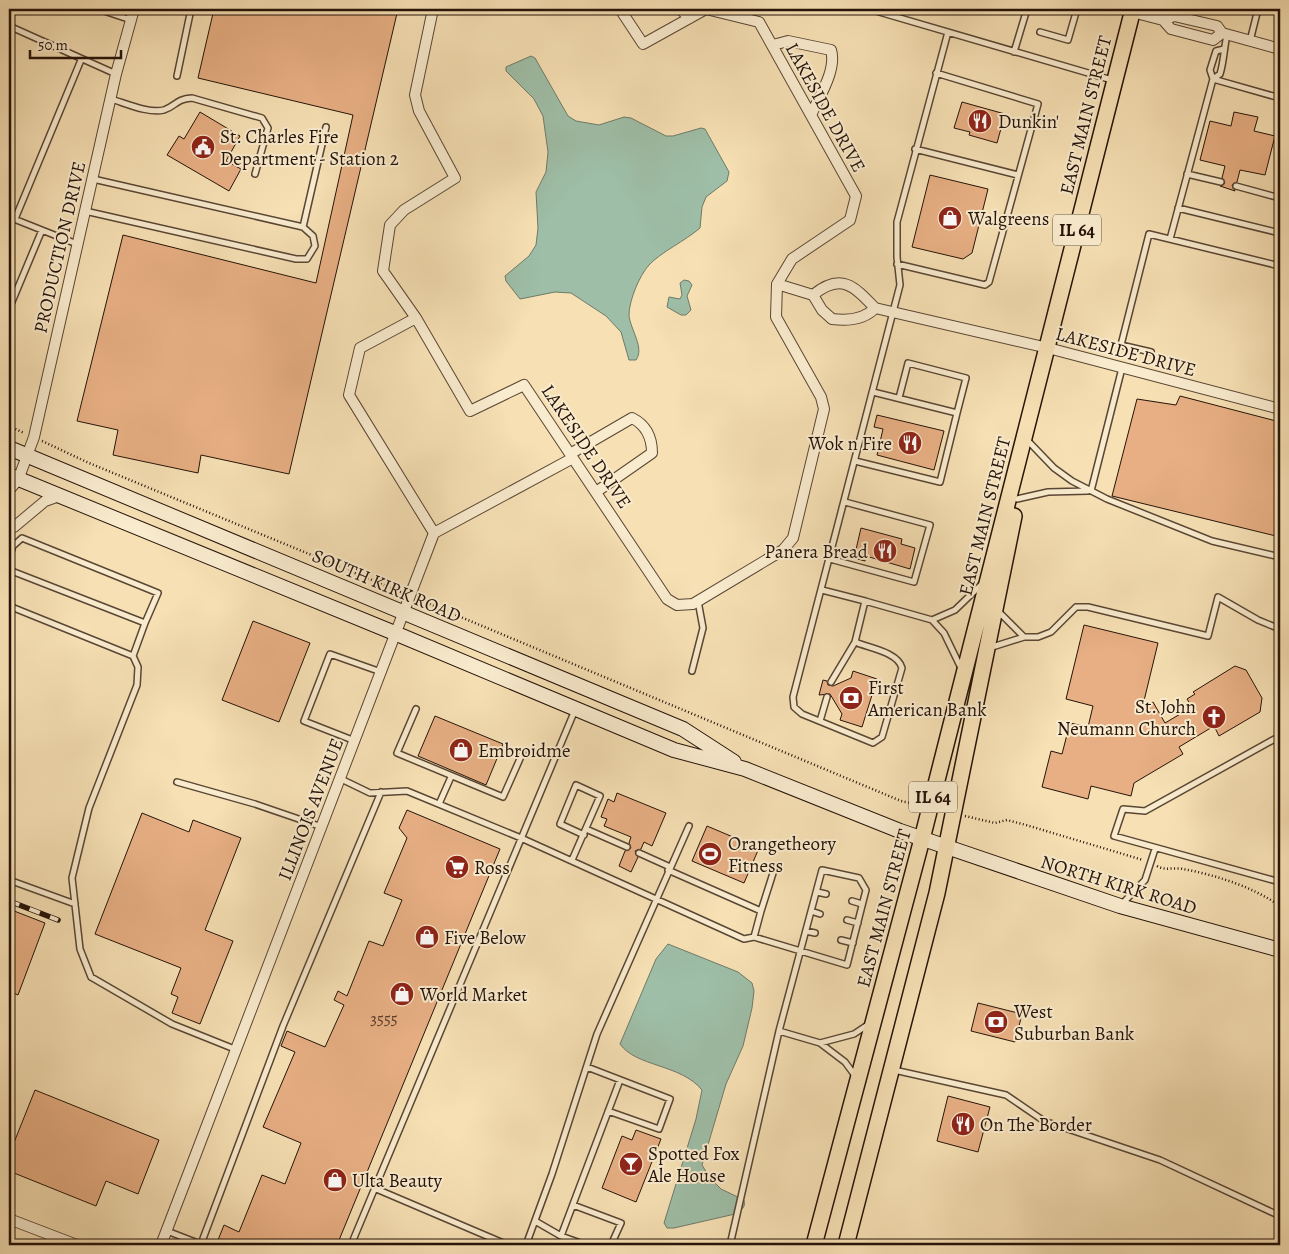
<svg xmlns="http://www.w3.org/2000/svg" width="1289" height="1254" viewBox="0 0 1289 1254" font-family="Alegreya,serif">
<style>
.water{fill:#9ebea7;stroke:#6e7a68}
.building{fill:#e7af83;stroke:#251309}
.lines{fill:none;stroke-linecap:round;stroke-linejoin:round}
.service-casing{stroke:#594634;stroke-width:8}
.minor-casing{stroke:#594634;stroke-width:12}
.secondary-casing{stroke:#251309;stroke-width:16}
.primary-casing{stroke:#251309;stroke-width:18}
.path{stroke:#251309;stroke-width:2.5;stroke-dasharray:1 2.5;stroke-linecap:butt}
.service{stroke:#f9ebce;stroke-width:5}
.minor{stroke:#f9ebce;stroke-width:10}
.secondary{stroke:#f9ebce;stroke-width:14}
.primary{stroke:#f6e0b4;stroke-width:15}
.rail-casing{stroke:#251309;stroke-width:5.5}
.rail{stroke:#f9ebce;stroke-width:4;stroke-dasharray:11;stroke-linecap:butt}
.labels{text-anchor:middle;stroke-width:4;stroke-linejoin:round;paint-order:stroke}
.number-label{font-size:16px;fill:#563a28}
.shield{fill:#f9ebce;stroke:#655444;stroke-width:1}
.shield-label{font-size:18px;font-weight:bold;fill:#251309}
.street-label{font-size:19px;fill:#251309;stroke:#f9ebce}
.poi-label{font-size:19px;fill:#251309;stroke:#f9ebce;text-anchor:start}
</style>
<rect width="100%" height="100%" fill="#f6e0b4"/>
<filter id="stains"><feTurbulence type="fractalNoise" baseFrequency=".004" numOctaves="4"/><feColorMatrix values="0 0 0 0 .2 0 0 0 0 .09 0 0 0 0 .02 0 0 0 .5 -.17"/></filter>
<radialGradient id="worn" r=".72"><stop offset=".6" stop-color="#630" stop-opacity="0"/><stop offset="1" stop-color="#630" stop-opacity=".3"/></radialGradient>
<path class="water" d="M531 56 535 58 568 116 576 121 599 125 624 117 631 118 666 136H673L701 128 705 129 729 172 727 181 706 197 702 207 700 228C685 241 661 252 649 265 639 276 629 301 629 315 630 329 645 348 636 360H629L621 332 606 316 571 293 555 292 520 299 506 281 505 276 529 256 536 245 538 228 536 192 546 172 548 152 543 116 534 99 506 71V67Z
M684 280 689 281 692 285 687 296 691 310 686 315H681L667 307 669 297 680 299 682 295 680 283Z
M668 944 738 972 752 983 754 991 752 1008 743 1046 726 1084 702 1165 710 1178 721 1189 744 1200C746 1208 741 1210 735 1214L674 1228H667L664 1223 696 1119 702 1090C681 1064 636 1067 620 1044L656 959Z"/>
<path class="building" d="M214 9H398L289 474 201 455 198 473 113 455 118 430 77 421 123 235 316 283 353 115 198 78Z
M962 102 1005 114 997 143 969 135 970 132 954 128Z
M200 112 240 136 226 161 241 169 229 191 167 155 179 136 184 139Z
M1234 112 1258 117 1254 131 1275 136 1265 175 1240 170 1237 182 1232 185 1235 191 1220 186 1225 183 1222 178 1225 166 1200 160 1210 121 1231 126Z
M930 175 988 189 972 253 963 259 912 247Z
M1180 396 1280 422V537L1112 496 1137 399 1176 405Z
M877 415 944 431 934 470 877 455 883 429 874 427Z
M861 528 902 539 901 544 915 548 910 569 866 556 865 561 854 558Z
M253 621 310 643 279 722 222 700Z
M1084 625 1158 643 1142 709 1153 702 1165 723 1192 707 1187 699 1195 694 1193 692 1235 666 1246 670 1262 698 1260 712 1219 736 1214 726 1179 747 1183 754 1134 783 1131 796 1091 786 1088 799 1042 787 1051 751 1062 754 1070 723 1088 727 1093 706 1066 699Z
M853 671 877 679 862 727 840 720 842 714 830 694 819 695 823 680 827 681 828 685 833 686 851 678Z
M435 716 503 744 486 785 418 756Z
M617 793 666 813 652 846 644 842 641 849 635 851 638 857 631 872 619 866 625 851 631 848 629 843 631 837 604 826 607 819 601 817 608 799 614 802Z
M407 810 500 849 337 1245H216L224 1225 239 1232 262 1175 285 1184 301 1143 263 1127 295 1052 281 1046 287 1031 325 1047 344 1005 334 1000 338 991 347 996 369 941 383 946 402 900 384 893 407 838 399 828Z
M142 813 189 832 193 820 241 838 205 930 233 941 200 1024 172 1013 178 997 171 994 181 968 95 934Z
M707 826 759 848 744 883 692 861Z
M9 909 45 923 18 995 9 991Z
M978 1003 1022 1014 1015 1042 971 1031Z
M35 1090 159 1140 138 1194 106 1181 96 1206 9 1171V1155Z
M948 1096 990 1107 978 1152 937 1141Z
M636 1130 661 1139 636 1202 602 1188 622 1136 632 1140Z"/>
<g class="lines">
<g class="service-casing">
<path id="service" d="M98 9 131 20
M869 9 1112 80
M9 26 116 74
M1040 32 1068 40 1077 9
M1250 41 1258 9
M1014 52 1027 9
M177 76 191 9
M1213 79 1280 98
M1213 79 1220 74C1224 61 1224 48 1227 35
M111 99C125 103 149 114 164 110 176 106 176 99 192 98L262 118 268 128 255 174
M915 149 1018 175
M1187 174 1221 182
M93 179 303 227 326 127
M1236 186 1280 198
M1178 208 1280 233
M85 211 296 259H307L315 246 313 236 303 227
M9 217 77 244
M15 219 81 60
M1170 239 1213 79 1210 70 1216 51 1224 49
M897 264 985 285 989 282 1038 104 936 73
M9 309 42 230
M1151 352 1121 345 1149 234 1280 266
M873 392 957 413 966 378 908 363 899 398
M1029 442 1054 468 1072 481 1107 499 1212 541 1280 557
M855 461 940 482 957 413
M1091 491 1122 368
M1017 499 1048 492 1088 491
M9 558 13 546 22 538 158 593 145 623
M830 559 914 582 930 525 845 502
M9 570 145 623 133 656
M822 590 865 601 855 642C869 648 898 652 902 668L882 737 873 743 802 714 794 707 793 697 900 285 897 257V222L948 32
M865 601 932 620 944 633 961 668
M9 606 133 656 138 667 137 685 89 808 72 878 80 949 91 977 172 1024 237 1050
M998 611 1024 637
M932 620 955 610 982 584
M989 648 1024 637H1038L1051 632 1076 607H1088L1208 636 1218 597 1258 620 1280 629
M692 671 703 628 698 601
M831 682 855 642
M416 709 397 753 503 797 523 752
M820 721 827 697
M1280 736 1145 811 1123 809 1114 836 1280 882
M355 741 304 721 330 654 381 672
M341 779 370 793 407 791 521 838 744 939 754 937 761 911 668 870
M177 782 255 804 322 827
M439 804 451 777
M586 829 627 847
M639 853 670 867
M572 860 600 796 576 785 560 824 584 835
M9 880 75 904
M817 892 826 894
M852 901 862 904
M1121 905 1145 880 1155 849
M761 911 774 870
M811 911 820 914
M847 920 858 923
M806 931 815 933
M754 937 847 965 866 890 859 878 822 870 779 1031 820 1043
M841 940 853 943
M587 1067 670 1099 659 1129 608 1111
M894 1070 1006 1095 1044 1121 1160 1160 1280 1216
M856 1077 845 1062 820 1043 854 1034 869 1024
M374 1188 508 1245
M573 1205 621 1223 611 1245
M535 1221 561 1236 620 1080
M167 1231 203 1245
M561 1236 586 1245
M201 1244 283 1026 381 792
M351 1245 575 710
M526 1245 552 1174 597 1034 689 826
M730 1245 779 1031"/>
</g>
<g class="minor-casing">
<path id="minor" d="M433 9 415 95 419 111 455 178 404 210 390 225 383 271 416 318 470 411 524 385 667 599 677 605 693 604 783 550 793 538 824 409 821 397 776 317 777 284 792 259 850 220 856 196 759 22 706 9 643 44 620 9
M680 9 690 18
M1132 12 1163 20 1174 16 1217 26 1222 33 1280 49
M1163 20 1171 29 1213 40 1222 33
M773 45 788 41 831 50C837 70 819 97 811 115
M777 284 813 295 822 310 832 319C848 321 864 320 875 308
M813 295C841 272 854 286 875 308L1048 348 1280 409
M416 318 360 348 349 395 434 533
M570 454 632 418C646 425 652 438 652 453L596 492
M9 490 18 480 34 437 116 74 134 9
M9 527H14L45 501 59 496
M9 1219 77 1245
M161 1245 434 533 573 458"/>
</g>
<g class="secondary-casing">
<path id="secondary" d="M9 448 683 729 734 762
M9 475 397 634 674 750 745 769 900 831 1120 906 1280 950"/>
</g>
<g class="primary-casing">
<path id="primary" d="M814 1245 922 839 1133 9
M846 1245 937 893 1014 516"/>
</g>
<path class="path" d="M9 426 24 433
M42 441 89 463 401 592
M420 600 901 801 919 805
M965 816 995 823 1007 820 1026 825 1143 860
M1157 866C1165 871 1174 867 1183 869 1216 875 1253 887 1280 906"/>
<use href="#service" class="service"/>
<use href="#minor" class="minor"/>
<use href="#secondary" class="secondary"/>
<use href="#primary" class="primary"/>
<g class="rail-casing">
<path id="rail" d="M9 901 58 920"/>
</g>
<use href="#rail" class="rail"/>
</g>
<defs>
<g id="restaurant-disc" transform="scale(1.25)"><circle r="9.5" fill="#8f2418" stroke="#f9ebce"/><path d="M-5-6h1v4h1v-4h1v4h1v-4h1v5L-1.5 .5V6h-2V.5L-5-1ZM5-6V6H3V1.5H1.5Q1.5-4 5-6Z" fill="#fff"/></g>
<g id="civic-disc" transform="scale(1.25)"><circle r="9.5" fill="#8f2418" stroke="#f9ebce"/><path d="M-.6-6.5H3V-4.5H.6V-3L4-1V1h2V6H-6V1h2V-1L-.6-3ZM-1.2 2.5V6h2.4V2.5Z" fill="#fff"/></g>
<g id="shop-disc" transform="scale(1.25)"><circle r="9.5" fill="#8f2418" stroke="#f9ebce"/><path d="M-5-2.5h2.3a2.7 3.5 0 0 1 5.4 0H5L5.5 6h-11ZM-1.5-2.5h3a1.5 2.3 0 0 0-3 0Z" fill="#fff"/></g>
<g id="bank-disc" transform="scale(1.25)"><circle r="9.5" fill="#8f2418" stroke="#f9ebce"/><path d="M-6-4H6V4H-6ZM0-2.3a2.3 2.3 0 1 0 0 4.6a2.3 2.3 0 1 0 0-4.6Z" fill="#fff"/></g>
<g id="church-disc" transform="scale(1.25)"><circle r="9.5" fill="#8f2418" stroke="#f9ebce"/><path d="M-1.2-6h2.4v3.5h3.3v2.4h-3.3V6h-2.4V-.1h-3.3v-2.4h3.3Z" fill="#fff"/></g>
<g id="stadium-disc" transform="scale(1.25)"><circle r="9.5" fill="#8f2418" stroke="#f9ebce"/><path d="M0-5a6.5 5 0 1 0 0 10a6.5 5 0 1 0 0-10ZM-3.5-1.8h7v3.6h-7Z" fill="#fff"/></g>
<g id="supermarket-disc" transform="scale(1.25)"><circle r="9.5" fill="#8f2418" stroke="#f9ebce"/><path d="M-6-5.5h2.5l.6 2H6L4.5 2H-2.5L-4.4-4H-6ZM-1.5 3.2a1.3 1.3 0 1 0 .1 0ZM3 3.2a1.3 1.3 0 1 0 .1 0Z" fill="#fff"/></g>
<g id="bar-disc" transform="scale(1.25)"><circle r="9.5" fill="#8f2418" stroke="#f9ebce"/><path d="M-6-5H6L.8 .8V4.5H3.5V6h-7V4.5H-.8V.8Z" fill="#fff"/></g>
</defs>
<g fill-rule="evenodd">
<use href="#restaurant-disc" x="980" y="121"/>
<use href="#civic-disc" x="203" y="147"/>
<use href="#shop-disc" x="950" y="218"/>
<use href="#restaurant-disc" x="910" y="443"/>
<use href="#restaurant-disc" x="885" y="551"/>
<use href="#bank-disc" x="851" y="698"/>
<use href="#church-disc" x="1214" y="717"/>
<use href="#shop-disc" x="461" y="750"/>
<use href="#stadium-disc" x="710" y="854"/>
<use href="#supermarket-disc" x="457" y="867"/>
<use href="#shop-disc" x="427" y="937"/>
<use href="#shop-disc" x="402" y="994"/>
<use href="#bank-disc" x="996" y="1022"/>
<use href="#restaurant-disc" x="963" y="1124"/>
<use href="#bar-disc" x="631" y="1164"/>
<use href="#shop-disc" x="335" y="1180"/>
</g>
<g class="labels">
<g class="number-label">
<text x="384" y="1024">3555</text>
</g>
<g class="shield">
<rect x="1053" y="214.5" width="48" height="31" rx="4"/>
<rect x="909" y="781.5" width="48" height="31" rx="4"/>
</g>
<g class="shield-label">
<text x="1077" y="236">IL 64</text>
<text x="933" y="803">IL 64</text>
</g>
<g class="street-label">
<text transform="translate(826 107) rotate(61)" y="7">LAKESIDE DRIVE</text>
<text transform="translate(1085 115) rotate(-76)" y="7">EAST MAIN STREET</text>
<text transform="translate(59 247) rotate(-77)" y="7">PRODUCTION DRIVE</text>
<text transform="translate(1126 351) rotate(15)" y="7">LAKESIDE DRIVE</text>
<text transform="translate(587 446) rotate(56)" y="7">LAKESIDE DRIVE</text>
<text transform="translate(984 516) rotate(-76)" y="7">EAST MAIN STREET</text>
<text transform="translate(387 585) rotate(23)" y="7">SOUTH KIRK ROAD</text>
<text transform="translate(310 809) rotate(-69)" y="7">ILLINOIS AVENUE</text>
<text transform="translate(1119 884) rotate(17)" y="7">NORTH KIRK ROAD</text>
<text transform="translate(883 908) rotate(-75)" y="7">EAST MAIN STREET</text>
</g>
<g class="poi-label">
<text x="998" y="128">Dunkin'</text>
<text x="220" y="143">St. Charles Fire<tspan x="220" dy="22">Department - Station 2</tspan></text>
<text x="968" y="225">Walgreens</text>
<text x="892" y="450" text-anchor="end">Wok n Fire</text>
<text x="868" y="558" text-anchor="end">Panera Bread</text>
<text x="868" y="694">First<tspan x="868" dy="22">American Bank</tspan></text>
<text x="1196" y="713" text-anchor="end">St. John<tspan x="1196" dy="22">Neumann Church</tspan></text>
<text x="478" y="757">Embroidme</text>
<text x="728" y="850">Orangetheory<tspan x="728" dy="22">Fitness</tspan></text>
<text x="474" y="874">Ross</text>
<text x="444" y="944">Five Below</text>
<text x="420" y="1001">World Market</text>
<text x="1014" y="1018">West<tspan x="1014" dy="22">Suburban Bank</tspan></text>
<text x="980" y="1131">On The Border</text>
<text x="648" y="1160">Spotted Fox<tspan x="648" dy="22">Ale House</tspan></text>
<text x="352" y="1187">Ulta Beauty</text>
</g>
</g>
<rect width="1289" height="1254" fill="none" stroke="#f6e0b4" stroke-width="30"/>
<rect x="10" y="10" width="1269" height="1234" fill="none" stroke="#251309" stroke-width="2.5"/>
<rect x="15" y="15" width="1259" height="1224" fill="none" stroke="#251309"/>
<path d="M30 50v8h91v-8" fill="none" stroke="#251309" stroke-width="2.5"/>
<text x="38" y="50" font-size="15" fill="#251309" stroke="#f9ebce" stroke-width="4" paint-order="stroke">50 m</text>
<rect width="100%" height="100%" filter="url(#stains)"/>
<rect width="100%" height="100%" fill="url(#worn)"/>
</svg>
